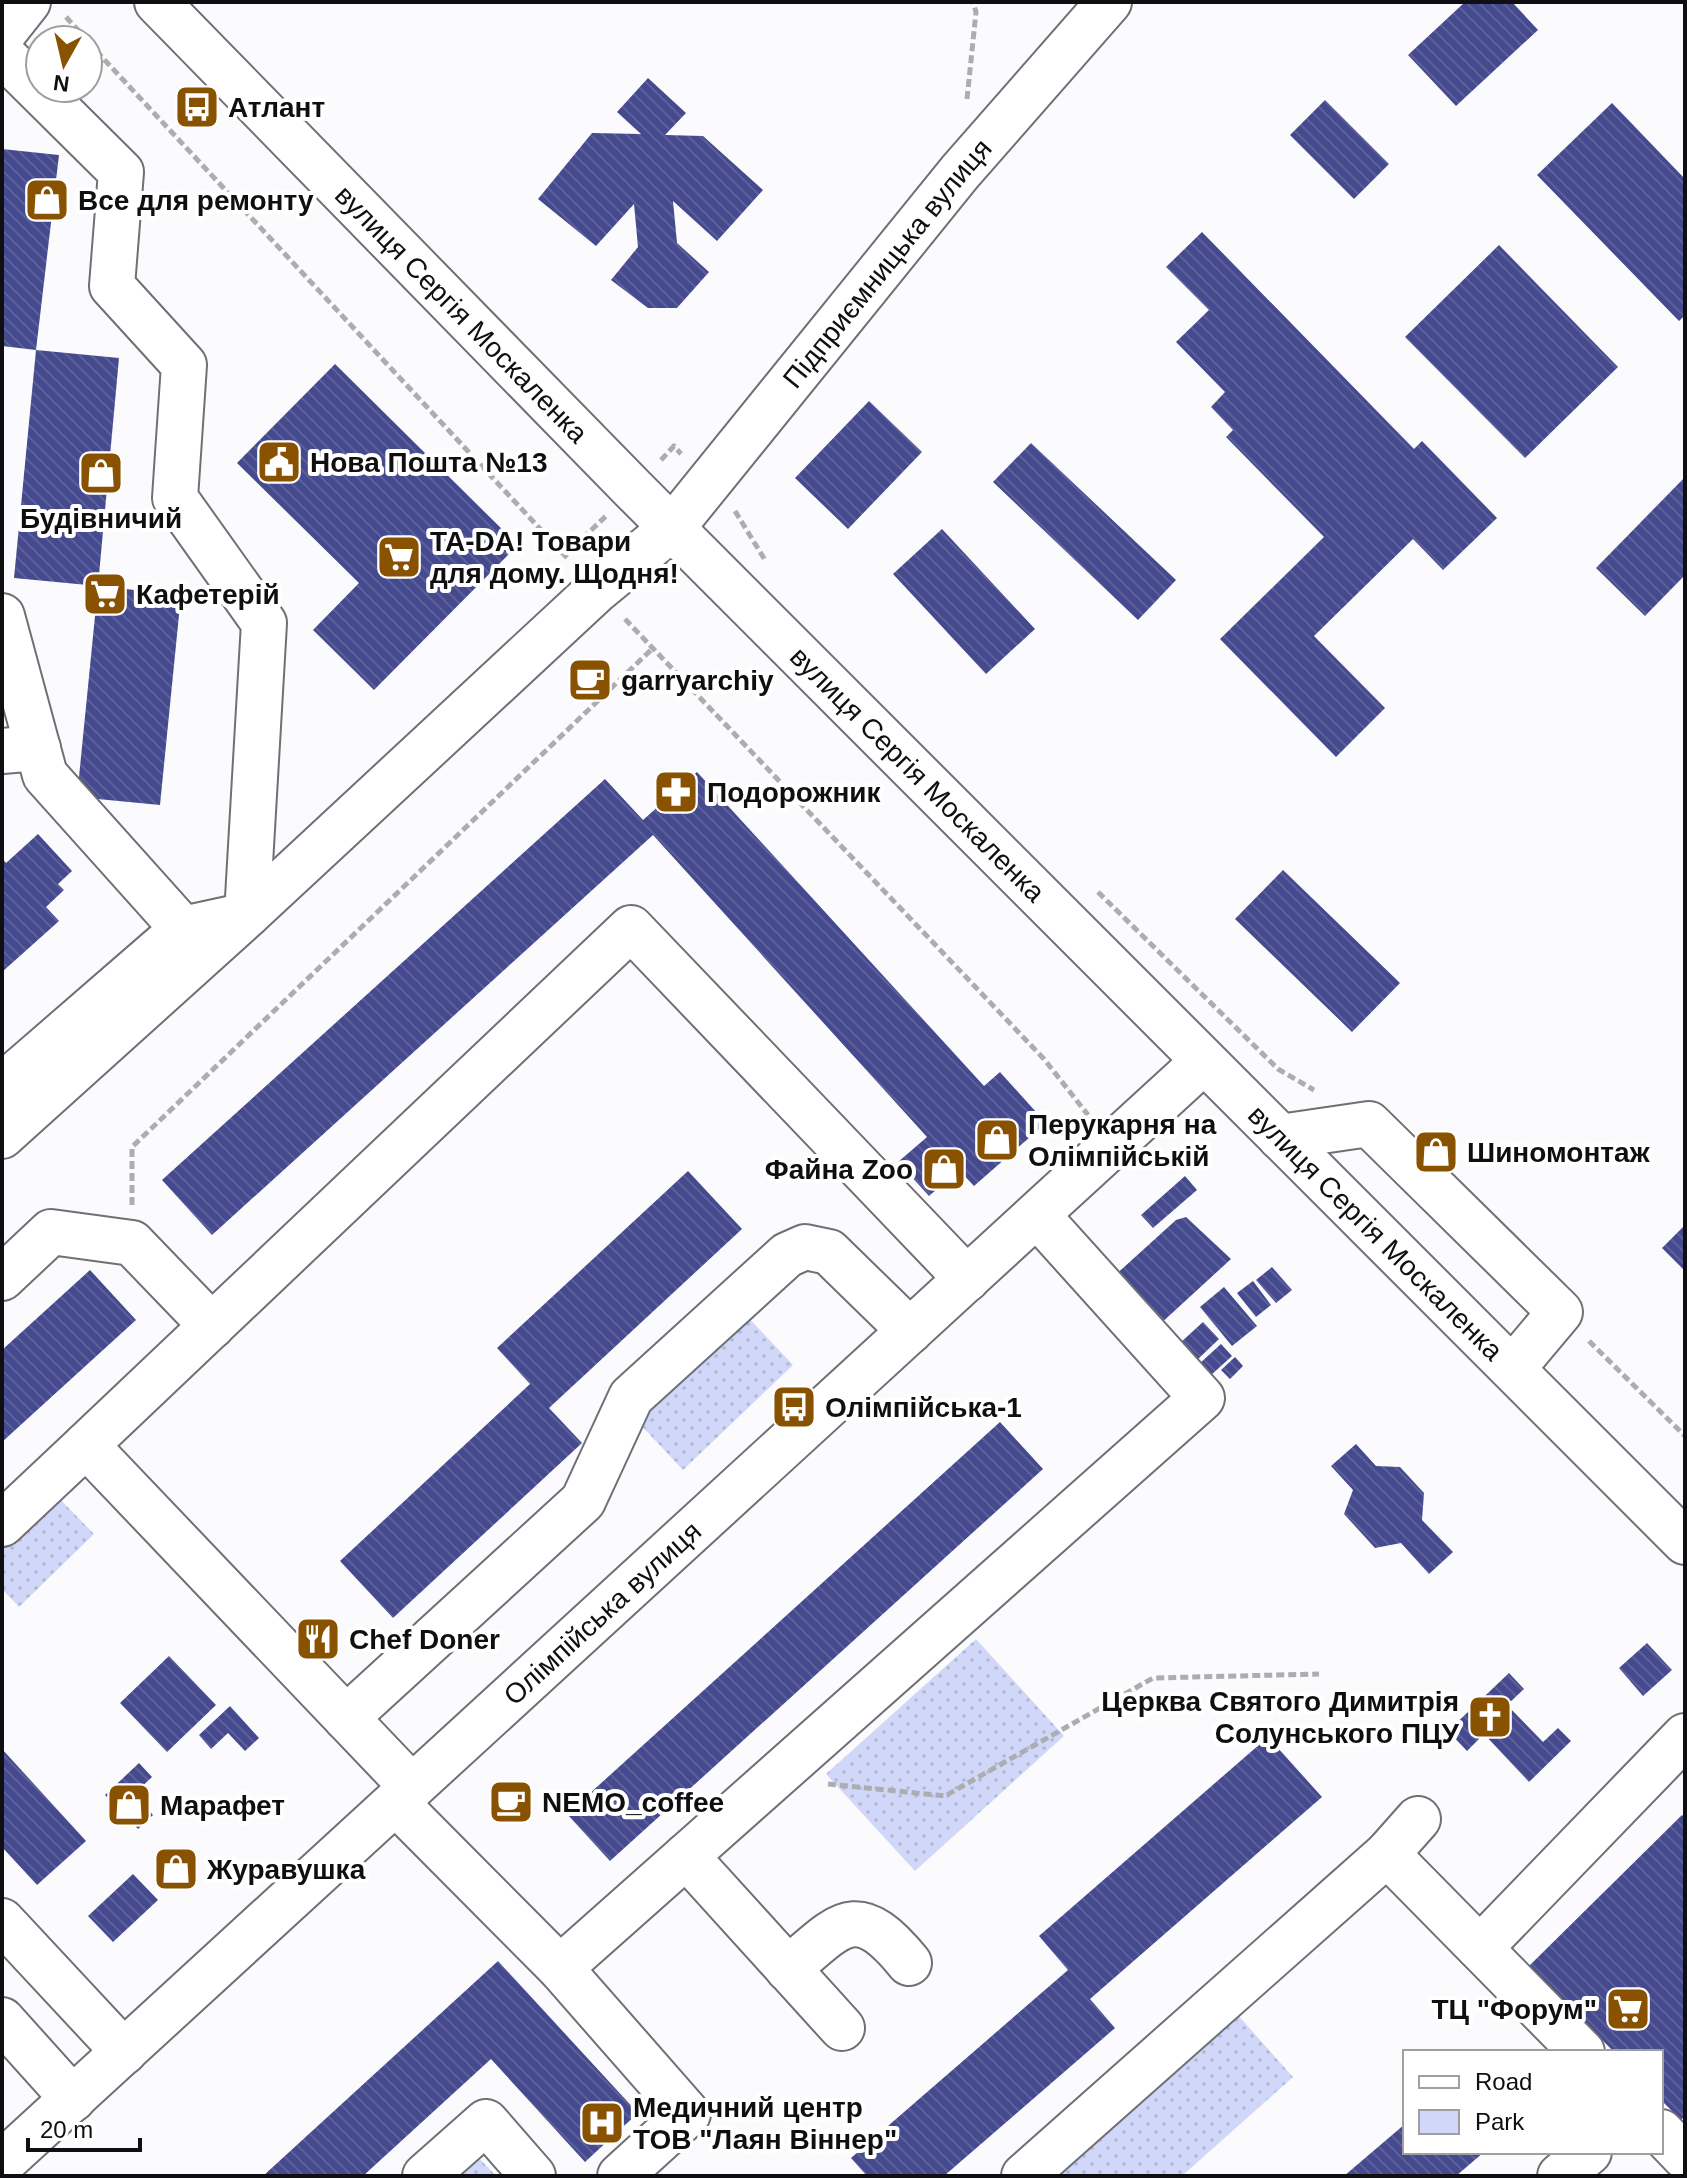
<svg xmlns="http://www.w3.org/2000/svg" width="1687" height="2178" viewBox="0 0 1687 2178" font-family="Arial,sans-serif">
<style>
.green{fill:url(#green-dots)}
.building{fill:url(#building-back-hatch)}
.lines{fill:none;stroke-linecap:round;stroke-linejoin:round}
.minor-casing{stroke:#6f7076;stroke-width:48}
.major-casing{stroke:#6f7076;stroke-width:48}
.path{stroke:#adadb0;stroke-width:5;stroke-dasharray:8 4;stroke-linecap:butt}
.minor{stroke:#fff;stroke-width:44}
.major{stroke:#fff;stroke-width:44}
.labels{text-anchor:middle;stroke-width:8;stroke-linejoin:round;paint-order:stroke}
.poi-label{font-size:28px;font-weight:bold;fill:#0f0f11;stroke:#fff;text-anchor:start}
.street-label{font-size:28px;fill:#0f0f11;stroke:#fff}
</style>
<defs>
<pattern id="green-dots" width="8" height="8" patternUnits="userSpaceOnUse" patternTransform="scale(2)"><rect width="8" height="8" fill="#d1d7f9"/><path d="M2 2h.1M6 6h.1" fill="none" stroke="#b2b7d4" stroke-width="1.8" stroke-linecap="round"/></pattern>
<pattern id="building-back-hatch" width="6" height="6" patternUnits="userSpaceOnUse" patternTransform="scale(2)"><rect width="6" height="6" fill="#454a8f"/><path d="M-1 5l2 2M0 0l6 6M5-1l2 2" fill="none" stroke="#5c6097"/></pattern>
</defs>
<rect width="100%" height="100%" fill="#fbfbfe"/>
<path class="green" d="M746 1315 793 1365 683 1470 636 1420Z
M55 1494 94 1534 19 1607 2 1589V1544Z
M976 1639 1064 1736 915 1871 826 1774Z
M1237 2014 1293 2077 1182 2176H1054Z
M480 2159 496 2176H461Z"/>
<path class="building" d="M1465 2H1512L1538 30 1456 106 1408 55Z
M648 78 686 113 665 135 703 136 763 190 717 241 673 201 677 243 709 272 677 308H648L611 280 638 247 634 204 596 246 538 199 592 133 641 134 617 112Z
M1325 100 1389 164 1354 199 1290 135Z
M1612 103 1685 179V315L1679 321 1537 175Z
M2 149 59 155 36 350 2 346Z
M1202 232 1414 449 1422 441 1497 518 1443 570 1413 539 1314 636 1385 708 1336 757 1220 639 1324 537 1226 437 1233 430 1211 407 1225 392 1176 342 1209 310 1166 267Z
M1499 245 1618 367 1525 458 1405 337Z
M36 350 119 358 98 586 14 578Z
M335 364 518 545 374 690 313 630 359 583 237 463Z
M869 401 922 452 848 529 795 478Z
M1031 443 1176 580 1138 620 993 482Z
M1685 477V575L1645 616 1596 568Z
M942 529 1035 629 986 674 893 574Z
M98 586 181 595 160 805 77 797Z
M697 772 984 1086 1000 1072 1046 1123 974 1186 959 1170 929 1196 898 1162 927 1137 653 835 212 1235 162 1180 605 779 643 820Z
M38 834 72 871 58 884 64 890 46 907 59 921 2 972V858L6 863Z
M1283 870 1400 983 1352 1032 1235 919Z
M688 1171 742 1229 549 1408 582 1443 393 1618 340 1561 530 1384 497 1348Z
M1185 1176 1197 1190 1153 1228 1141 1215Z
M1186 1217 1231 1259 1158 1326 1112 1278 1176 1220Z
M1685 1225V1271L1662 1248Z
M1272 1267 1292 1290 1276 1303 1256 1280Z
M90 1270 136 1320 2 1442V1350Z
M1253 1281 1271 1305 1256 1317 1237 1293Z
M1224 1287 1257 1326 1232 1346 1200 1307Z
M1203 1322 1219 1339 1197 1360 1180 1343Z
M1221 1344 1232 1356 1210 1376 1199 1364Z
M1235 1357 1243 1366 1230 1379 1221 1370Z
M1000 1422 1043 1469 610 1861 567 1814Z
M1356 1444 1376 1466 1400 1467 1424 1493 1422 1520 1453 1552 1429 1574 1401 1543 1375 1548 1344 1514 1353 1490 1331 1466Z
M1647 1643 1672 1670 1643 1696 1619 1668Z
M169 1656 216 1705 167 1752 120 1703Z
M1509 1673 1524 1689 1507 1705 1543 1742 1558 1728 1571 1741 1529 1782 1484 1734 1467 1751 1448 1731Z
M230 1706 259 1738 245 1751 228 1733 211 1749 199 1735Z
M1268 1737 1322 1797 1090 1999 1115 2028 944 2176H867L851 2158 1068 1970 1039 1936Z
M2 1749 86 1841 37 1885 2 1847Z
M139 1763 152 1777 134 1794 153 1815 138 1829 105 1795Z
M1682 1815 1685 1818V2116L1681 2120 1661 2100V2052H1614L1529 1966Z
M133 1874 158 1900 113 1942 88 1916Z
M498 1961 638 2113 585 2162 491 2059 363 2176H263Z
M1405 2124V2152H1484L1456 2176H1344Z"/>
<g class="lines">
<g class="minor-casing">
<g id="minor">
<path d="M2 35 28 2"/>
<path d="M2 54 121 172 112 286 184 365 175 498 264 623 247 915 183 929 2 1086"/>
<path d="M2 616 45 775 183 929"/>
<path d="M2 751 38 748"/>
<path id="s1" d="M2 1136 247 915 597 590 672 528 960 172 1109 2"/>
<path d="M1280 1137 1369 1124 1560 1312 1513 1368"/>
<path d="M2 1278 51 1232 132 1243 212 1326"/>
<path d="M86 1445 631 928 967 1279"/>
<path d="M2 1524 86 1445 412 1787"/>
<path d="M346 1718 583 1501 631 1397 787 1255 805 1247 829 1252 910 1331"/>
<path d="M396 1803 560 1968 688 2114 620 2176"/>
<path d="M1387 1854 1582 2052"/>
<path d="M686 1856 842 2028"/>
<path d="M2 1921 124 2052"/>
<path d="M1480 1948 1685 1736"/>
<path d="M560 1968 1202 1398 1037 1215"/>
<path d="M788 1969C840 1925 856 1898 909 1963"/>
<path d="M2 2020 73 2099"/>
<path d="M1661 2132 1685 2157"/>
<path id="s2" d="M2 2163 1203 1062"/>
<path d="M425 2176 486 2122 533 2176"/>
<path d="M1024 2176 1387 1854 1418 1819"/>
<path d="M1560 2176 1589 2152"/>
</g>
</g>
<g class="major-casing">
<g id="major">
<path id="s3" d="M157 2 633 489 1685 1542"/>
</g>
</g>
<path class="path" d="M66 17 87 40
M88 42 569 560
M967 99 976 12 973 2
M661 460 674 446 681 454
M735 511 765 560
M565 555 606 516
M625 619 1044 1059 1088 1115
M1098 892 1278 1069 1314 1090
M132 1205V1147L653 648
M1589 1341 1685 1436
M828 1784 945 1796 1153 1678 1319 1674"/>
<use href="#minor" class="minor"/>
<use href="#major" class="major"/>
</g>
<defs>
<g id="bus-square" transform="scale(2.3)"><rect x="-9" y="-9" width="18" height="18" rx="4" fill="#885200" stroke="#fff"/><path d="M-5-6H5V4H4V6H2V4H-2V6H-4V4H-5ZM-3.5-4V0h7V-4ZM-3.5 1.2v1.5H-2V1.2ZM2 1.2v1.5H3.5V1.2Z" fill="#fff"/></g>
<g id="shop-square" transform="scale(2.3)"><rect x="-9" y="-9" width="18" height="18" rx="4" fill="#885200" stroke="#fff"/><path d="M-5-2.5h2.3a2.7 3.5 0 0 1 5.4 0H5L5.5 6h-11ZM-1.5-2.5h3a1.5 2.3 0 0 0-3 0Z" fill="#fff"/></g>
<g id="civic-square" transform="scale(2.3)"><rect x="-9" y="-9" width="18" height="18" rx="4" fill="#885200" stroke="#fff"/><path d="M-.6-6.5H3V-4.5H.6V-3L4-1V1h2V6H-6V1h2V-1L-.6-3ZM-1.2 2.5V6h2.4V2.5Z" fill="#fff"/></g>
<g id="supermarket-square" transform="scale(2.3)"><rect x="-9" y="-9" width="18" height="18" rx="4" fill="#885200" stroke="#fff"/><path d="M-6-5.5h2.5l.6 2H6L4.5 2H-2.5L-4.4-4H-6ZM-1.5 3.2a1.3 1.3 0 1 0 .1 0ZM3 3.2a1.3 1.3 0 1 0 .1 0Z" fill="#fff"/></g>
<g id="cafe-square" transform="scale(2.3)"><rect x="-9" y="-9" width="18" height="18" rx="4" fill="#885200" stroke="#fff"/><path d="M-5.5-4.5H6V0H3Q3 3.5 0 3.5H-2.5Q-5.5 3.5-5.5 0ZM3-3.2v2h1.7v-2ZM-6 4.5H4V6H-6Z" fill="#fff"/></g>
<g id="pharmacy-square" transform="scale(2.3)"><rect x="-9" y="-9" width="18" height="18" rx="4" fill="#885200" stroke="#fff"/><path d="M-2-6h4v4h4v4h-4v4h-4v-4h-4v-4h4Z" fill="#fff"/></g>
<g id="restaurant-square" transform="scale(2.3)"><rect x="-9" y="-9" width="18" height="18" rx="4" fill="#885200" stroke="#fff"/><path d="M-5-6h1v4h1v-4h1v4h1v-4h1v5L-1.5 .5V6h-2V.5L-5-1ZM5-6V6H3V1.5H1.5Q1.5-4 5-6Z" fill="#fff"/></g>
<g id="church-square" transform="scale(2.3)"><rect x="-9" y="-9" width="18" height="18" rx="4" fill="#885200" stroke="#fff"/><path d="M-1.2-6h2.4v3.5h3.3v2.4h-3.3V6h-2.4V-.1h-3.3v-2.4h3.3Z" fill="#fff"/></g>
<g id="hospital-square" transform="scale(2.3)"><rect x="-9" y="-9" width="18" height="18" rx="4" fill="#885200" stroke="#fff"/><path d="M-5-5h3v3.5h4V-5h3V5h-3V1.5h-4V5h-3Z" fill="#fff"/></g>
</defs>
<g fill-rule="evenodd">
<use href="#bus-square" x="197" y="107"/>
<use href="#shop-square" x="47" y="200"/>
<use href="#civic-square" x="279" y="462"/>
<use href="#shop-square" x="101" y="473"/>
<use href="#supermarket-square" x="399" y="557"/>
<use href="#supermarket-square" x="105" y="594"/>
<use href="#cafe-square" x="590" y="680"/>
<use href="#pharmacy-square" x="676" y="792"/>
<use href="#shop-square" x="997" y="1140"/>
<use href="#shop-square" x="1436" y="1152"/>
<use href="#shop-square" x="944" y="1169"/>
<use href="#bus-square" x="794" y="1407"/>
<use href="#restaurant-square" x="318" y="1639"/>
<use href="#church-square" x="1490" y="1717"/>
<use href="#cafe-square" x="511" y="1802"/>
<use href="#shop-square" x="129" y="1805"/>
<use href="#shop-square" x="176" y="1869"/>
<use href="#supermarket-square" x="1628" y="2009"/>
<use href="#hospital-square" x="602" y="2123"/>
</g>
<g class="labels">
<g class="poi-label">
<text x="228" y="117">Атлант</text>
<text x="78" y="210">Все для ремонту</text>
<text x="310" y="472">Нова Пошта №13</text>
<text x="101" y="528" text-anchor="middle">Будівничий</text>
<text x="430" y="551">TA-DA! Товари<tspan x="430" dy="32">для дому. Щодня!</tspan></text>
<text x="136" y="604">Кафетерій</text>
<text x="621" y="690">garryarchiy</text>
<text x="707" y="802">Подорожник</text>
<text x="1028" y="1134">Перукарня на<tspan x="1028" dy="32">Олімпійській</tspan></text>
<text x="1467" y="1162">Шиномонтаж</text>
<text x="913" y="1179" text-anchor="end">Файна Zoo</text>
<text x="825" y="1417">Олімпійська-1</text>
<text x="349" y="1649">Chef Doner</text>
<text x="1459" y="1711" text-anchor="end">Церква Святого Димитрія<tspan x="1459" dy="32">Солунського ПЦУ</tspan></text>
<text x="542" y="1812">NEMO_coffee</text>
<text x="160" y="1815">Марафет</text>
<text x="207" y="1879">Журавушка</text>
<text x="1597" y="2019" text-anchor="end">ТЦ "Форум"</text>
<text x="633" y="2117">Медичний центр<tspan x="633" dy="32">ТОВ "Лаян Віннер"</tspan></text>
</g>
<g class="street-label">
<text dy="10" stroke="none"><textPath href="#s1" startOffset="1246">Підприємницька вулиця</textPath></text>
<text dy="10" stroke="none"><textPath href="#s3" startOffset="436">вулиця Сергія Москаленка</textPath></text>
<text dy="10" stroke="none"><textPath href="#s3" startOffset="1084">вулиця Сергія Москаленка</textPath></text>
<text dy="10" stroke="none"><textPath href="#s3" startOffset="1732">вулиця Сергія Москаленка</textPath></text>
<text dy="10" stroke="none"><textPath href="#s2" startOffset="814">Олімпійська вулиця</textPath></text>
</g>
</g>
<rect width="1687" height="2178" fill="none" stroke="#0f0f11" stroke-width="8"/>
<rect x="1403" y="2050" width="260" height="104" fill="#ffffff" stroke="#9f9fa0" stroke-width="2"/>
<rect x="1419" y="2076" width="40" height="12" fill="#ffffff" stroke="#9f9fa0" stroke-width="2"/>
<text x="1475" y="2090" font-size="24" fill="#0f0f11">Road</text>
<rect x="1419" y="2110" width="40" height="24" fill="#d1d7f9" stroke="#9f9fa0" stroke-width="2"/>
<text x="1475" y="2130" font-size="24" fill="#0f0f11">Park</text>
<g transform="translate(64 64) rotate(188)"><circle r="38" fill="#ffffff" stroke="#9f9fa0" stroke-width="2"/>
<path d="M0-6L14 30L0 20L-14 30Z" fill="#885200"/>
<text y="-12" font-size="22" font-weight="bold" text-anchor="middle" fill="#0f0f11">N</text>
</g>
<path d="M28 2138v12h112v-12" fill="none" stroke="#0f0f11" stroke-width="4"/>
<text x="40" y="2138" font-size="24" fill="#0f0f11" stroke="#ffffff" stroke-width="6" paint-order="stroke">20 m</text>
</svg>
